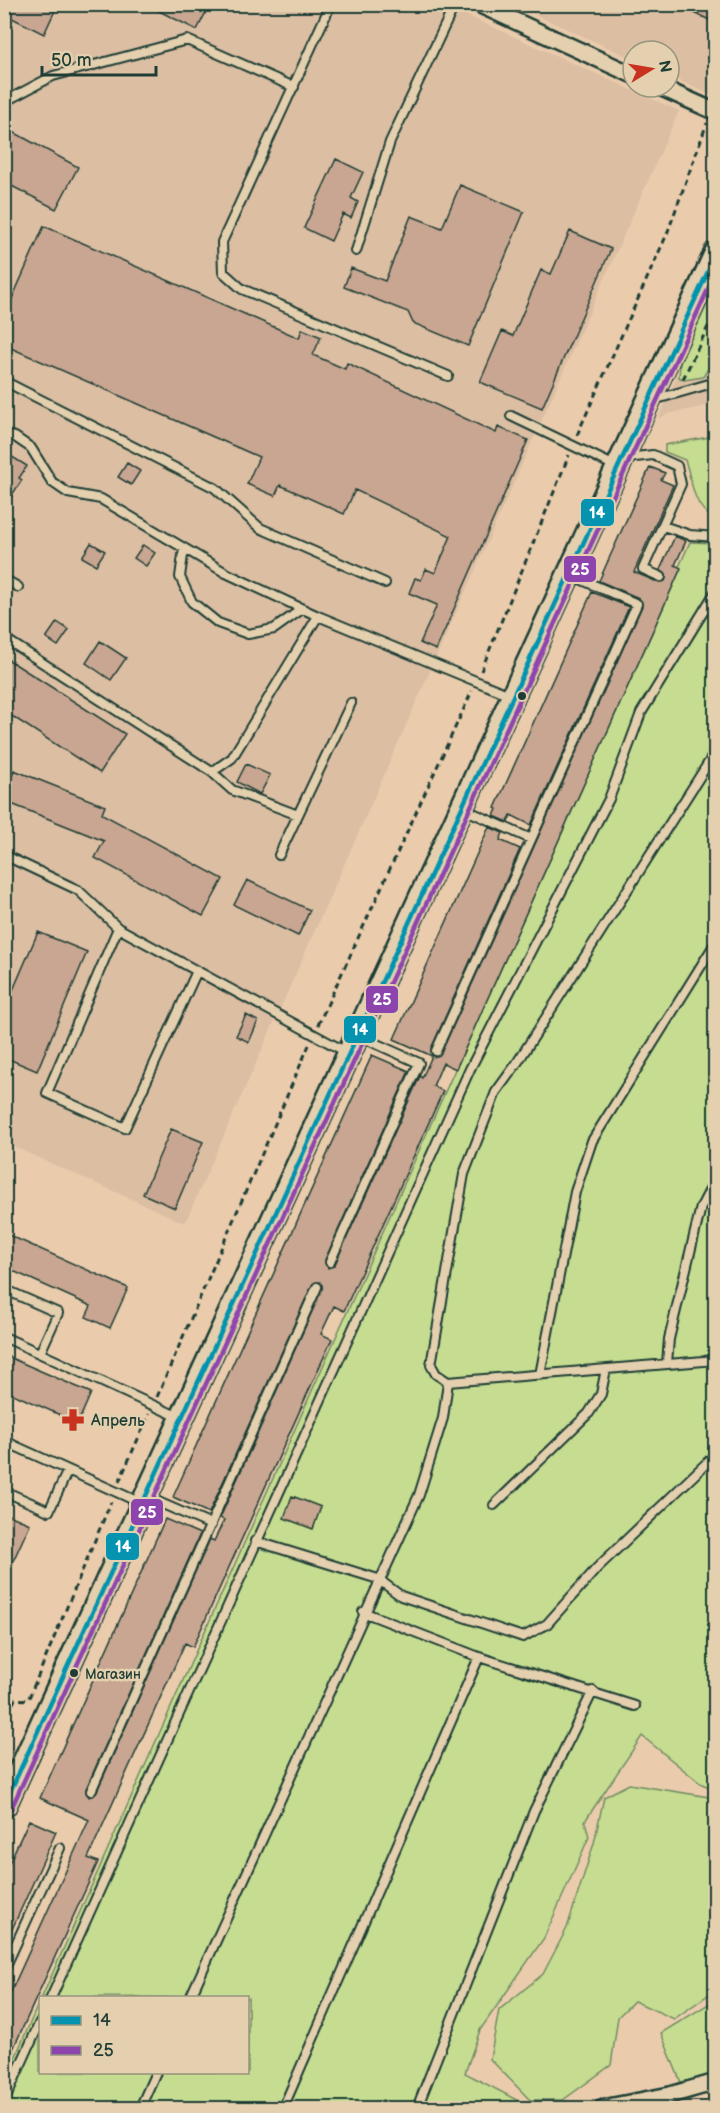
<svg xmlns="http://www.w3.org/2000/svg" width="720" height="2113" viewBox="0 0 720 2113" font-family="'Balsamiq Sans',sans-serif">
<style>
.built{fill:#dcbea3}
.green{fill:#c5dc91;stroke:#728c62;stroke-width:1.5}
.building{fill:#c9a691;stroke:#1f3d34;stroke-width:1.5}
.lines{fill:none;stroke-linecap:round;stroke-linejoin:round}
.lane-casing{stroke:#1f3d34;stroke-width:12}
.street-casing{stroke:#1f3d34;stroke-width:20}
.secondary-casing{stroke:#1f3d34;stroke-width:27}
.path{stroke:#1f3d34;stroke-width:3;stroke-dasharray:6 4.5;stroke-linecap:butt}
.lane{stroke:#e4d0ae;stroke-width:8}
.street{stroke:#e4d0ae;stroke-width:15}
.secondary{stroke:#e4d0ae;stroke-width:22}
.bus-1-casing{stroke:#e4d0ae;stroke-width:9}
.bus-2-casing{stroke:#e4d0ae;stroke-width:9}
.bus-1{stroke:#0693af;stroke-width:4.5}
.bus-2{stroke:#8e44ad;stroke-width:4.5}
.bus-dot{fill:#1f3d34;stroke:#e4d0ae;stroke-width:2}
.labels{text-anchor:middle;stroke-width:5;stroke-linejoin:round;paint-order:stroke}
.bus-label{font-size:14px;fill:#1f3d34;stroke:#e4d0ae;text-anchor:start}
.poi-label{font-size:16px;fill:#1f3d34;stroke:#e4d0ae;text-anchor:start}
.line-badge{stroke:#e4d0ae;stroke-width:2}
.badge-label{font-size:16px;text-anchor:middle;font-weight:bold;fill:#fff}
</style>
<rect width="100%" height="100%" fill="#eaccad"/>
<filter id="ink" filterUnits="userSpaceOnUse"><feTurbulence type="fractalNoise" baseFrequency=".0167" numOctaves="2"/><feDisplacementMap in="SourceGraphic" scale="12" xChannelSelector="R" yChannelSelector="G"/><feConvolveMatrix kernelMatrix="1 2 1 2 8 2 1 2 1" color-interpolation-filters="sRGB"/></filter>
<g filter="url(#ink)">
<path class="built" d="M5 5H444L679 111 185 1223 5 1143Z
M514 5H715V97L669 76V51H633V59Z
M715 291V404L668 414 658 419Z"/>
<path class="green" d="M715 287V357L703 377 684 380 679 377 680 363Z
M715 436V519C692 507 693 483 685 460L665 452V445Z
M690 542 715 543V1790L700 1783 642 1736 585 1821 589 1837 544 1938 480 2030 465 2073 532 2108H5V2081L40 2000V2072H248V1998L42 1997Z
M629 1784 715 1798V1990L674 2019 634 2001 618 2017 611 2065 563 2100H530L490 2059 499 2010 543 1974 567 1928 594 1843 604 1797Z
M715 2000V2090L688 2100 661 2033Z"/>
<path class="building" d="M4 4H58L44 34 4 14Z
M145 4H210L197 30Z
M675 4H716V23Z
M4 127 78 167 56 209 4 182Z
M336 159 363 172 351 198 358 202 351 218 343 214 331 241 304 228Z
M460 185 524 212 468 346 413 323 408 312 344 287 351 268 385 281 411 216 442 228Z
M44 226 299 338 302 329 321 337 313 355 345 369 347 363 496 433 498 427 528 440 436 650 420 643 437 605 409 593 415 578 421 580 426 569 435 573 451 536 355 490 344 514 280 485 275 496 247 484 259 457 4 345V317Z
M570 231 611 249 542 408 480 382 502 331 513 336 541 270 551 274Z
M4 452 27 466 19 478 22 480 4 507Z
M127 463 140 471 131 485 118 477Z
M650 467 665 473 661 480 673 485 634 572 655 581H665L666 574 660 570 675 536 686 541 675 565 681 568 456 1069 443 1063 433 1086 443 1091 344 1311 334 1306 321 1334 332 1339 193 1647 185 1643 88 1858 98 1862 4 2069V2007L89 1820 40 1798 165 1519 200 1534 86 1789 89 1797 96 1793 210 1539 214 1541 224 1520 220 1518 322 1289 320 1282 312 1285 209 1513 173 1497 372 1055 409 1071 325 1260 328 1268 335 1264 420 1076 422 1078 432 1056 394 1039 489 827 503 833 500 840 520 849 431 1049 434 1057 441 1053 642 606 639 598 599 581Z
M91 543 105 551 96 565 82 557Z
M143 545 155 553 146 566 134 558Z
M592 592 629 607 531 825 511 815 508 822 494 816 497 809 495 808Z
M57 622 69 630 58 646 46 638Z
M100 641 126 658 111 680 86 663Z
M4 657 125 734 100 773 4 711Z
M246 764 270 775 260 794 237 782Z
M14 770 105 806 102 814 223 879 203 916 95 858 104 841 4 801Z
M247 880 310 910 298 936 234 905Z
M38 932 87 952 37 1071 4 1057V1011Z
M246 1015 258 1021 249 1042 236 1036Z
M171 1129 203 1142 175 1208 143 1194Z
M4 1233 128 1288 110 1328 86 1317 91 1306 4 1267Z
M4 1355 91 1393 78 1423 4 1390Z
M292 1496 321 1507 313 1529 284 1518Z
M4 1513 30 1524 4 1581Z
M29 1820 56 1832 4 1947V1874Z"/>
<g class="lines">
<g class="lane-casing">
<path id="lane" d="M331 4 222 242 223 272 242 289 448 376
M4 102 53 76 187 40 294 87
M356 251 390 142 455 4
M4 381 215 488 260 528 385 583
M653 400 716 382
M511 416 617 467
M4 434 15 437 31 448 52 482 68 493 101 499 226 573 318 616 512 696
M627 458 653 455 677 466 681 484 643 569 661 577
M663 526 690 535 716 537
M184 548 180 577 192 602 218 623 248 634 274 629 302 609
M4 579 18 587
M4 638 212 772 232 758 318 616
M716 751 517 1063 496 1092 464 1174 431 1365 436 1374 448 1382 716 1360
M212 772 232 790 298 815
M464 809 531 839
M4 855 78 890 118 928 348 1053
M279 855 351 703
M118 928 47 1093 125 1128 197 971
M436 1051 637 604 571 575
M330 1262 419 1063 359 1036
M4 1289 58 1313 40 1353
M4 1337 181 1418
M667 1363 669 1339 701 1207 716 1178
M540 1375 575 1192 592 1141 716 942
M4 1441 141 1503
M4 1460 12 1444
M4 1491 49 1511 68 1470
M149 1498 211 1525
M494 1505 589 1413 601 1394 606 1369
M255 1541 378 1579 401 1596 523 1637 547 1624 597 1568 716 1454
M363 1612 479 1657 635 1706
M91 1791 317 1287
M4 1970 60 1848
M51 1998 470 1069 609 799 641 713 716 591
M190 1998 419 1495 443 1418 448 1382
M4 2102 40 2022
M140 2108 156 2072
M283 2108 479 1657
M417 2108 534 1811 593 1691"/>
</g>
<g class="street-casing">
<path id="street" d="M478 4 633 75
M660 87 716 112
M603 2108 670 2095 716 2082"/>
</g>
<g class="secondary-casing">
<path id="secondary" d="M4 1806 716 253"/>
</g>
<path class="path" d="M683 379 716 310
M577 435 667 234 707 123
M481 671 569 455
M318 1025 472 691
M157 1397 309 1045
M119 1482 149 1414
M4 1723 15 1699 28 1700 111 1502"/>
<use href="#lane" class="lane"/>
<use href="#street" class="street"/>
<use href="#secondary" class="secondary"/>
<g class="bus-1-casing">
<path id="bus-1" d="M4 1805 716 254"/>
</g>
<g class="bus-2-casing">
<path id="bus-2" d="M11 1809 716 272"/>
</g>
<use href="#bus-1" class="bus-1"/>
<use href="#bus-2" class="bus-2"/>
</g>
</g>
<defs>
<g id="pharmacy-bare" transform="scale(1.8)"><path d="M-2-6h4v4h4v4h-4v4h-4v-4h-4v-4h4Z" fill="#c8321e" stroke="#e4d0ae" stroke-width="2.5" paint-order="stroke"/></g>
</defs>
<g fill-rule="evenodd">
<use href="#pharmacy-bare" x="73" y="1420"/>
</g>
<g class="bus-dot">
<circle cx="522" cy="696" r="5"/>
<circle cx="74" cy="1673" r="5"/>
</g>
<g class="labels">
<g class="bus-label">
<text x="85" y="1679">Магазин</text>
</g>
<g class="poi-label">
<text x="91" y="1426">Апрель</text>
</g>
</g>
<g class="line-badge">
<rect x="580" y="498" width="35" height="29" rx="6" fill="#0693af"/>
<rect x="563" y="555" width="34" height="28" rx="6" fill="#8e44ad"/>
<rect x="365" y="985" width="34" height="29" rx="6" fill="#8e44ad"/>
<rect x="343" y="1015" width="34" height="29" rx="6" fill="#0693af"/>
<rect x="130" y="1498" width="34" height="28" rx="6" fill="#8e44ad"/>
<rect x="105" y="1532" width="35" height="29" rx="6" fill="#0693af"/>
</g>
<g class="badge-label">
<text x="597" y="518">14</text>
<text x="580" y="575">25</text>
<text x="382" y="1005">25</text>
<text x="360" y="1035">14</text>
<text x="147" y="1518">25</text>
<text x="123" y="1552">14</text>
</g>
<rect width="720" height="2113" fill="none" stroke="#e4d0ae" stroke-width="24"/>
<rect x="12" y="12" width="696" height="2089" fill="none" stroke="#1f3d34" stroke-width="2" filter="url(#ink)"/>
<rect x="39" y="1996" width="210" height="78" fill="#e4d0ae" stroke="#95957d" stroke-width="1.5"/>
<rect x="51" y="2016" width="30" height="9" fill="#0693af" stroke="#95957d" stroke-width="1.5"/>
<text x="93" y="2026" font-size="18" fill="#1f3d34">14</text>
<rect x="51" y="2046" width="30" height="9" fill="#8e44ad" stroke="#95957d" stroke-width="1.5"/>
<text x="93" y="2056" font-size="18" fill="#1f3d34">25</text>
<g transform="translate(651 69) rotate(79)"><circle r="28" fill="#e4d0ae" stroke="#95957d" stroke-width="1.5"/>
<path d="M0-4.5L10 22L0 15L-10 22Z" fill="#c8321e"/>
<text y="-9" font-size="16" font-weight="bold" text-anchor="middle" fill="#1f3d34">N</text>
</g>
<path d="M42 66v9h114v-9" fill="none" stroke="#1f3d34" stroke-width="3"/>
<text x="51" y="66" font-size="18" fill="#1f3d34" stroke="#e4d0ae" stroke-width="4.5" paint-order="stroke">50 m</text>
</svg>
